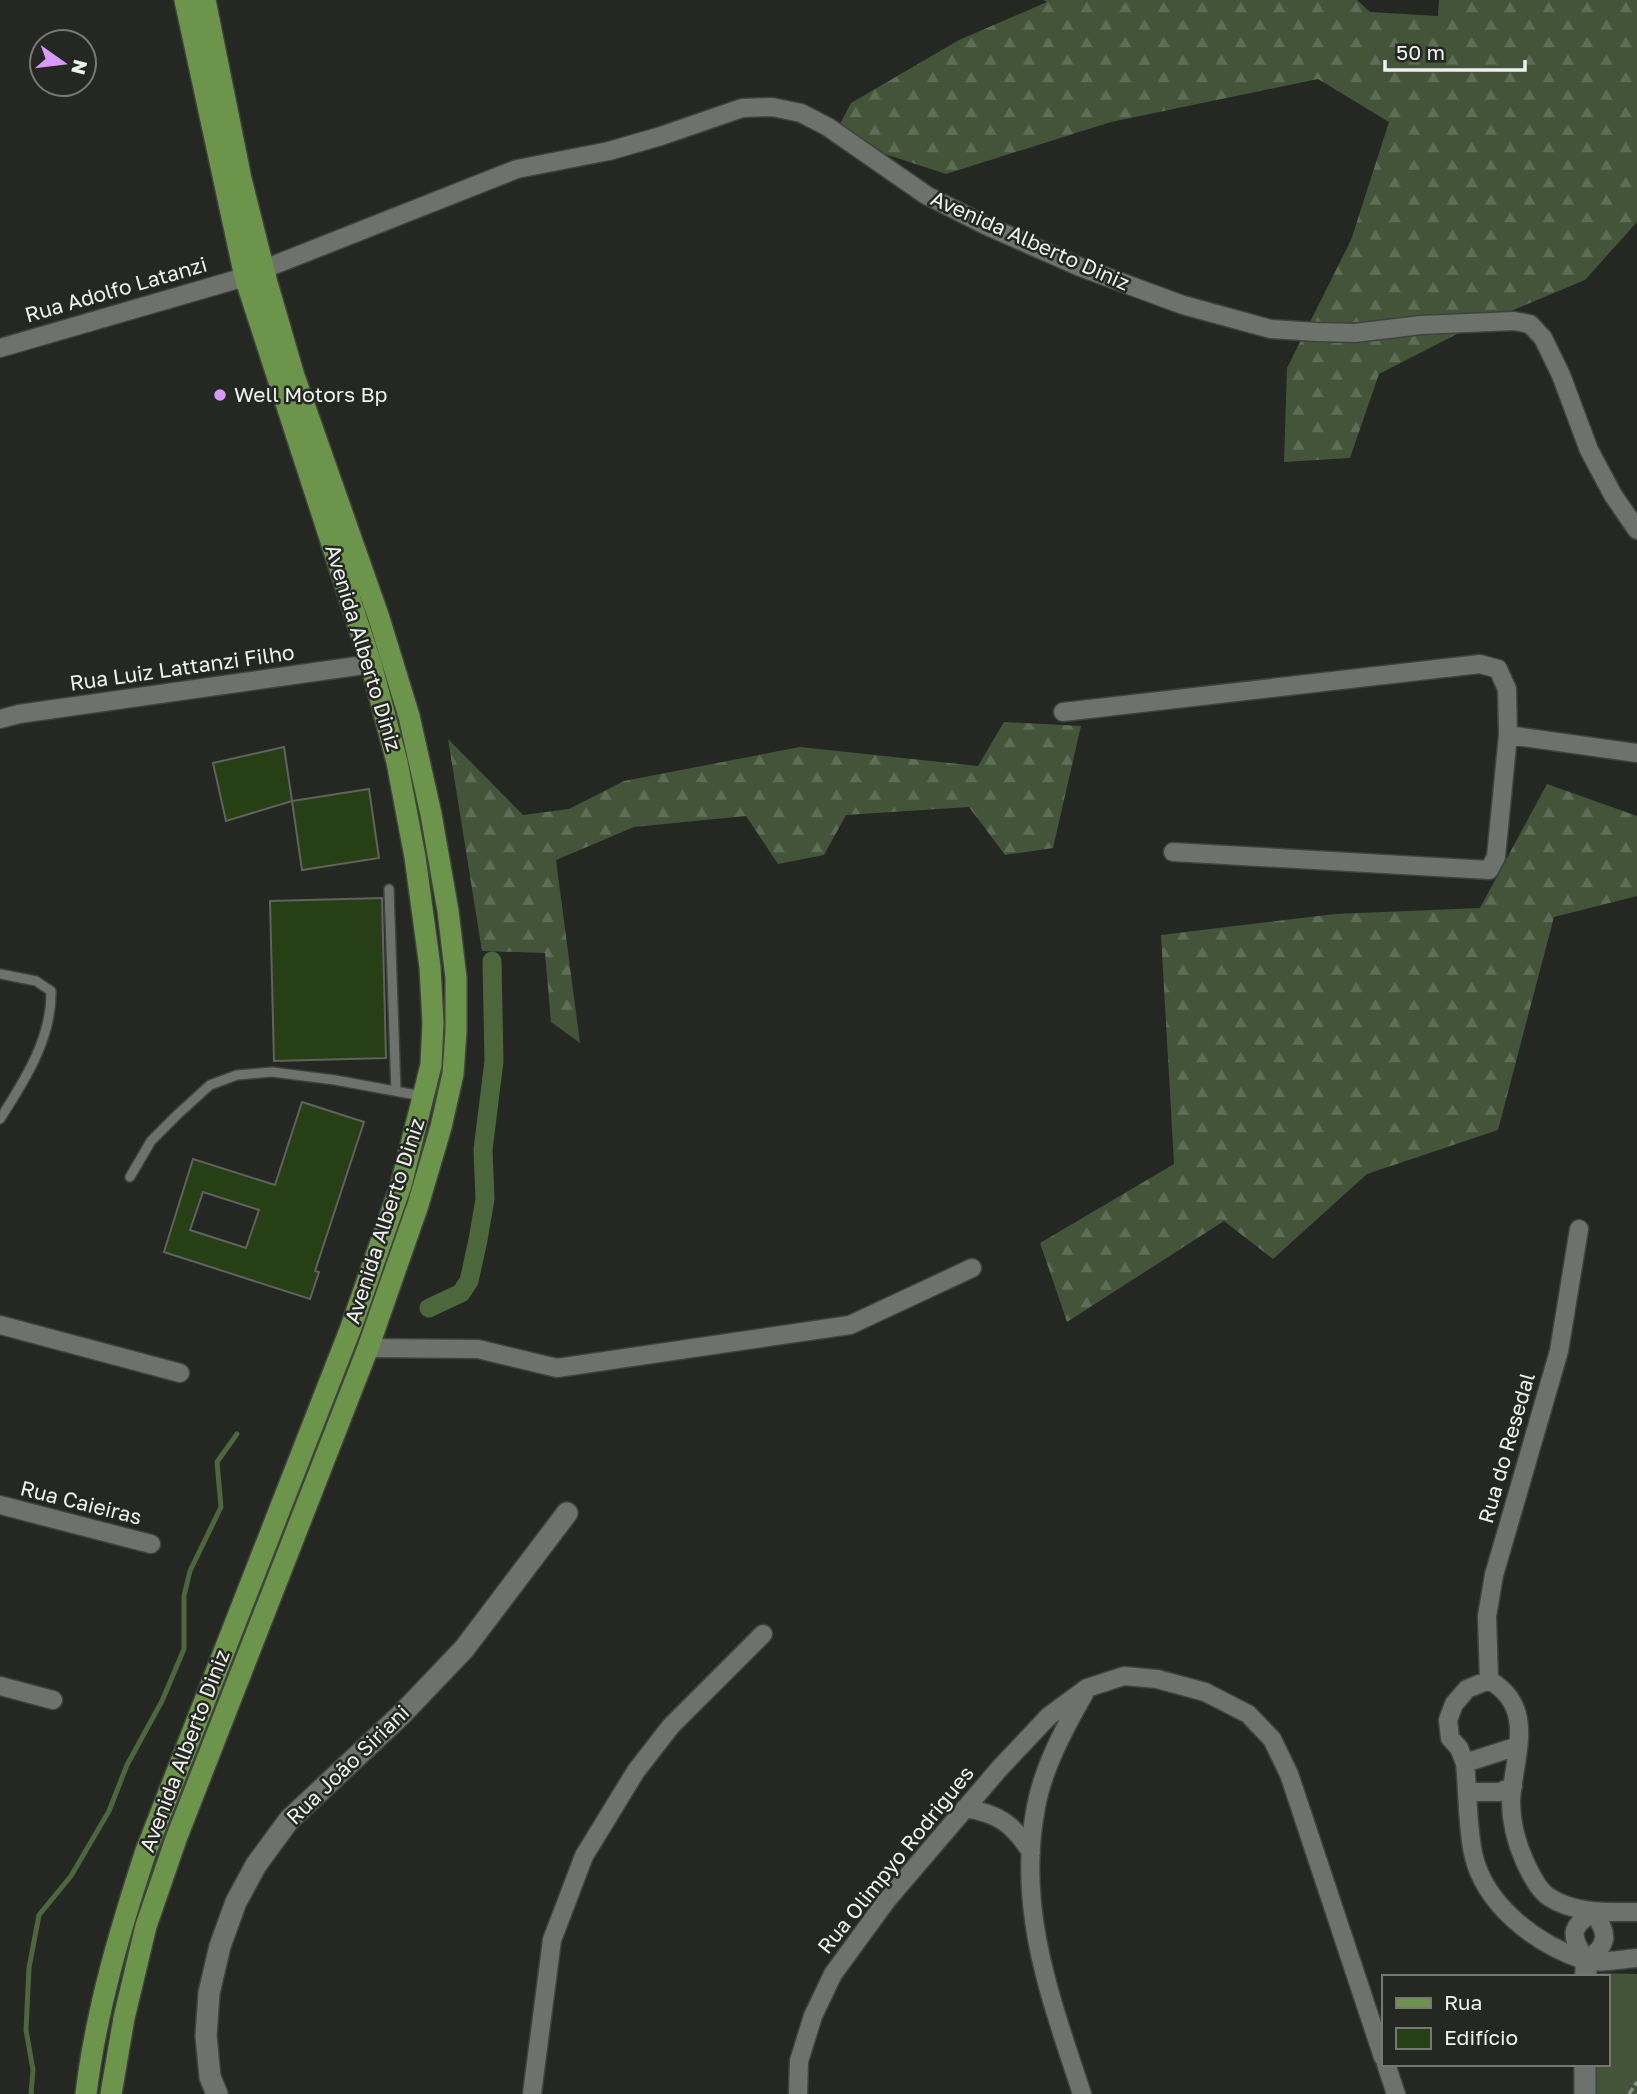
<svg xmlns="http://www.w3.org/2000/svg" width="1637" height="2094" viewBox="0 0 1637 2094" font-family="'Golos Text',sans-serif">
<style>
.forest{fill:url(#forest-firs)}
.park{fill:#435439}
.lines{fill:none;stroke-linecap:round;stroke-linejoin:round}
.stream{stroke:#4d673c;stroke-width:5}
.canal{stroke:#4d673c;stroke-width:19}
.building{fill:#273f15;stroke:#5f625d;stroke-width:2;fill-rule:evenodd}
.service-casing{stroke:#3f423d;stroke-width:12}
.minor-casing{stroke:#3f423d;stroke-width:21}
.tertiary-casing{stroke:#3f423d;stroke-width:24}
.primary-casing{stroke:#3f423d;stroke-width:24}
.path{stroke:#8c8f8b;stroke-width:3.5;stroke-dasharray:7 3.5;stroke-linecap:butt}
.service{stroke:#6e726c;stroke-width:9}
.minor{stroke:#6e726c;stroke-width:18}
.tertiary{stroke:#6e726c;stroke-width:21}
.primary{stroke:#6c944a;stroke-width:21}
.poi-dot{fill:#d89af8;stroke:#242722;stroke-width:2.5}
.labels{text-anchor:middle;stroke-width:5;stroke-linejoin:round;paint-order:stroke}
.street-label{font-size:21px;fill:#eff1ee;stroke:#242722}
.poi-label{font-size:21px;fill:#eff1ee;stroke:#242722;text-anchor:start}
</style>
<defs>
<pattern id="forest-firs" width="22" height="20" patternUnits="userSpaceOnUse" patternTransform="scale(1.75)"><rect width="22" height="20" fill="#435439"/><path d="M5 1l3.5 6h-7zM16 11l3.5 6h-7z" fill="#5e6d56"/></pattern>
</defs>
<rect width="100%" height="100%" fill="#242722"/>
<path class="forest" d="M1043 0H1357L1370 12 1438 16 1439 0H1637V222L1585 280 1461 332 1379 374 1350 458 1284 462 1287 368 1351 240 1389 122 1318 79 1111 122 946 174 833 137 851 103 959 40 1047 2Z
M1004 722 1081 726 1053 848 1005 855 969 807 846 815 824 855 778 864 746 816 634 827 556 860 580 1043 551 1022 545 953 482 951 448 739 523 815 569 809 624 781 800 747 978 766Z
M1547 784 1637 816V896L1554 917 1498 1130 1367 1174 1273 1259 1224 1221 1067 1322 1040 1243 1174 1164 1161 935 1335 914 1480 908Z"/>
<path class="park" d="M1599 1973 1637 1974V2094H1597V2064H1607V1977H1599Z"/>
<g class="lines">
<path class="stream" d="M31 2094 33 2070 26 2030 29 1968 39 1915 71 1876 109 1811 127 1765 162 1701 184 1649V1596L190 1571 221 1507 217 1462 237 1434"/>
<path class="canal" d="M429 1308 461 1293 469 1281 478 1240 485 1199 483 1150 494 1061 492 961"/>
</g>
<path class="building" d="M284 747 292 801 226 821 213 763Z
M369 789 379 858 302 870 292 801Z
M382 898 386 1058 274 1061 270 901Z
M302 1102 364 1122 315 1271 319 1272 310 1299 164 1252 193 1159 275 1185ZM203 1192 259 1210 246 1248 190 1230Z"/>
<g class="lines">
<g class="service-casing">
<path id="service" d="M389 889 396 1091
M0 974 36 981 51 991C52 1038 25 1080 0 1119
M130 1177 151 1141 178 1114 210 1085 237 1075 272 1072 335 1080 422 1096"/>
</g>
<g class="minor-casing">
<path id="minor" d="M264 269 517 169 609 151 661 136 742 108 772 107 801 113 828 127 926 195 985 225 1080 267 1183 305 1271 329 1317 332 1355 333 1421 325 1514 321 1530 324 1543 338 1561 375 1589 450 1613 495 1637 530
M0 348 245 277
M1063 712 1480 664 1498 669 1507 689 1508 735 1496 857 1489 870 1173 852
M0 719 19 714 371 664
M1508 735 1637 753
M0 1325 180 1373
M368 1348 478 1349 557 1368 850 1325 972 1268
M0 1505 151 1544
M1489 1680 1487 1616 1494 1575 1559 1351 1579 1229
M1489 1680 1467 1689 1454 1704 1448 1720 1450 1738 1459 1748 1465 1763C1468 1793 1467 1823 1473 1853 1484 1905 1536 1944 1584 1960 1596 1964 1623 1959 1637 1958
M1489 1680C1538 1708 1513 1757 1511 1801 1511 1824 1516 1842 1525 1862 1530 1873 1539 1891 1549 1897 1575 1914 1608 1912 1637 1912
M0 1686 53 1700
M1465 1763 1518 1746
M1468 1792H1500L1513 1786
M965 1808C999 1814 1012 1823 1031 1852
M1593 1912C1609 1934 1609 1944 1586 1961 1572 1936 1567 1930 1593 1912Z
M1386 2064 1396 2094
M532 2094 552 1940 584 1856 636 1771 671 1726 763 1634
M798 2094 799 2061 813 2016 833 1974 887 1900 999 1769 1049 1716 1087 1688 1124 1676 1157 1679 1205 1692 1248 1714 1272 1739 1289 1774 1383 2057
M1082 2094C1051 1999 1016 1909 1036 1807 1043 1768 1064 1729 1084 1694"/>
</g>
<g class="tertiary-casing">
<path id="tertiary" d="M1586 1977V1961
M217 2094 210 2077 206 2036 209 1993 220 1946 236 1902 256 1865 289 1820 402 1714 464 1649 567 1513
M1585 2094V2064"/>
</g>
<g class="primary-casing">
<path id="primary" d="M86 2094C96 2011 120 1930 146 1851L350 1330 401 1185 431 1065 433 1023 430 967 415 857 397 762 371 664 245 277 185 0
M111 2094 124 2018 146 1926 176 1839 368 1348 418 1205 441 1127 453 1074 456 1031V978L448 911 431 814 409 716 379 618 294 376 267 283 241 179 205 0"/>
</g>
<path class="path" d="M1629 2094 1637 2082"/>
<use href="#service" class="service"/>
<use href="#minor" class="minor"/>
<use href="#tertiary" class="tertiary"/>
<use href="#primary" class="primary"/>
</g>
<circle class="poi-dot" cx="220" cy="395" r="7"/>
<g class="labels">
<g class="street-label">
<text transform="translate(1030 241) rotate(24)" y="7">Avenida Alberto Diniz</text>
<text transform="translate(116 290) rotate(-16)" y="7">Rua Adolfo Latanzi</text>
<text transform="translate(363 648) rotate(73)" y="7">Avenida Alberto Diniz</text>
<text transform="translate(182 668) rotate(-8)" y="7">Rua Luiz Lattanzi Filho</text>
<text transform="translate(385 1221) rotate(-72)" y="7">Avenida Alberto Diniz</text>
<text transform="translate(1507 1448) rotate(-74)" y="7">Rua do Resedal</text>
<text transform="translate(81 1503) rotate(14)" y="7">Rua Caieiras</text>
<text transform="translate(185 1751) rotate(-69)" y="7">Avenida Alberto Diniz</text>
<text transform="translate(348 1765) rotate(-44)" y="7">Rua João Siriani</text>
<text transform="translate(896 1860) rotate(-51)" y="7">Rua Olimpyo Rodrigues</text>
</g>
<g class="poi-label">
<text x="234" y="402">Well Motors Bp</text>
</g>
</g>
<rect x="1382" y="1975" width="228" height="91" fill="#242722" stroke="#757874" stroke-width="2"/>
<rect x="1396" y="1998" width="35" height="10" fill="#6c944a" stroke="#757874" stroke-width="2"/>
<text x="1444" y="2010" font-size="21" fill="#eff1ee">Rua</text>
<rect x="1396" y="2028" width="35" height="21" fill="#273f15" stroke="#757874" stroke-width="2"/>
<text x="1444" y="2045" font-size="21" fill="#eff1ee">Edifício</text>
<g transform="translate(63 63) rotate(104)"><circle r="33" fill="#242722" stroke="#757874" stroke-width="2"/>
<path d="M0-5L12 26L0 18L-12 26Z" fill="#d89af8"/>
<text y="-10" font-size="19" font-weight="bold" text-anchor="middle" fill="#eff1ee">N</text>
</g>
<path d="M1385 60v10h140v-10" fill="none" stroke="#eff1ee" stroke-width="3.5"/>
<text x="1396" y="60" font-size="21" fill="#eff1ee" stroke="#242722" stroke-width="5" paint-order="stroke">50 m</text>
</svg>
